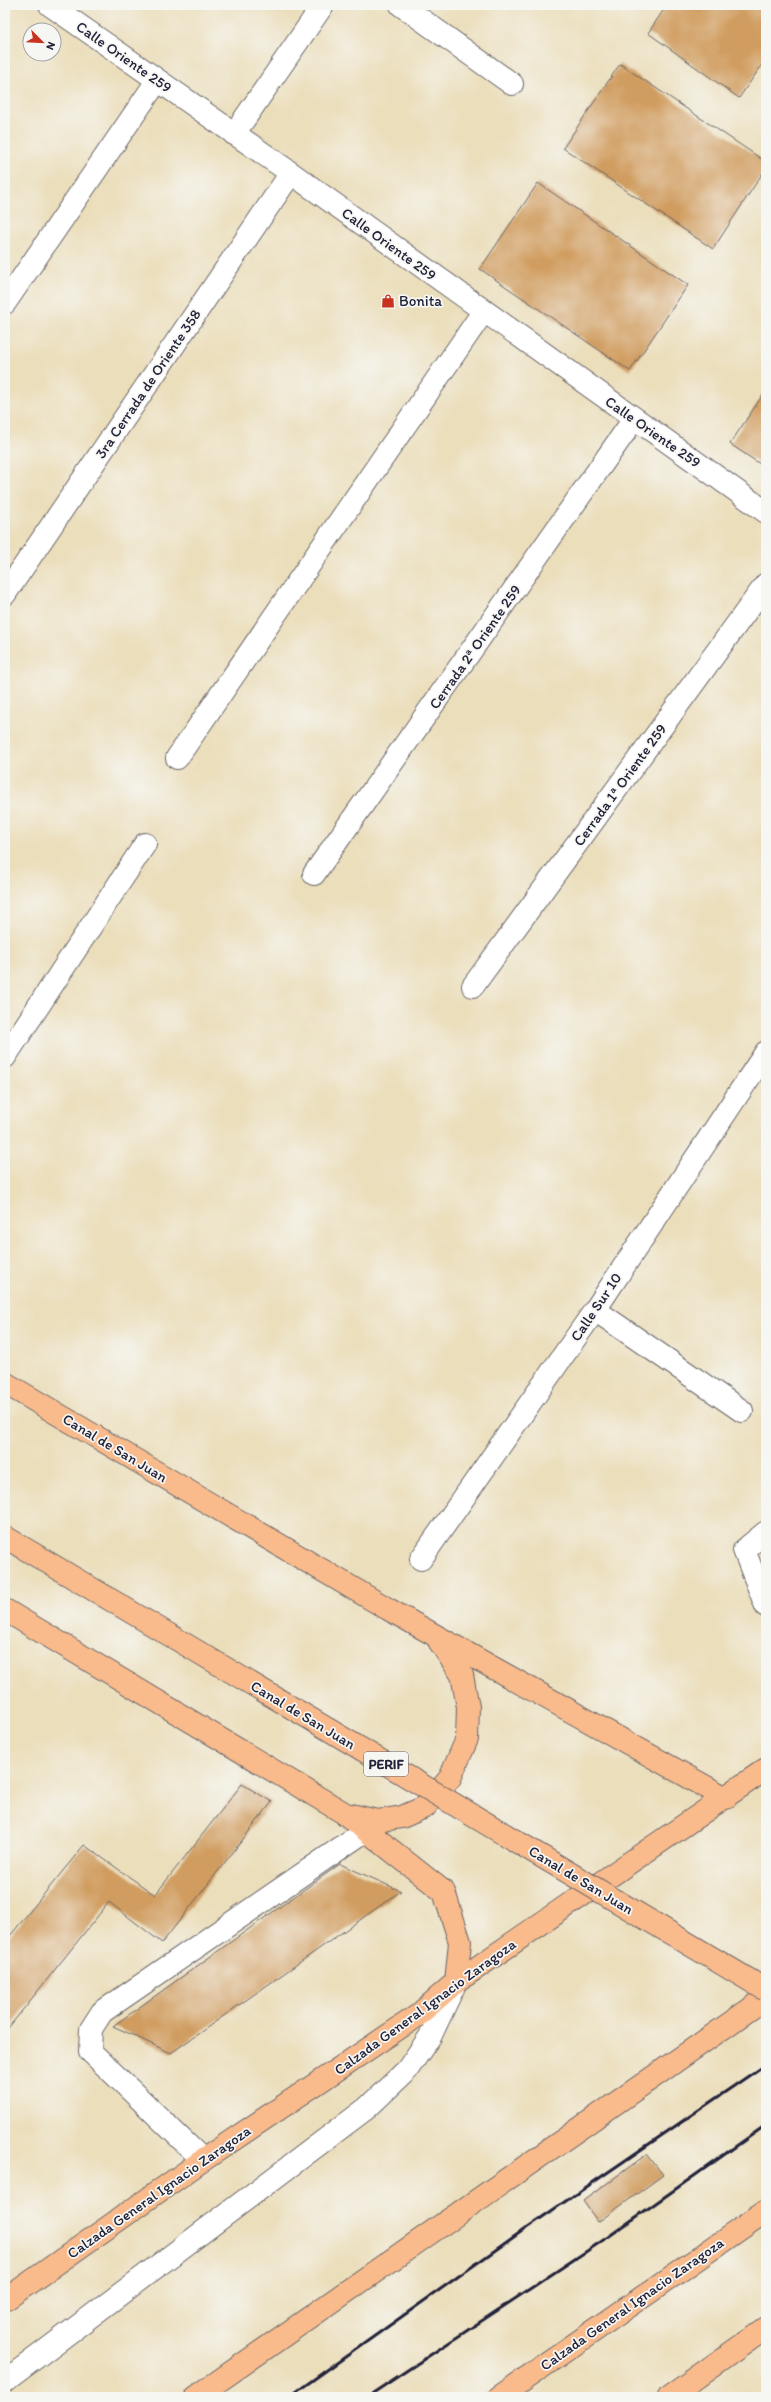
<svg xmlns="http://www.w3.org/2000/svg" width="771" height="2402" viewBox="0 0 771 2402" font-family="Itim,sans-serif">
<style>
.building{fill:#d09c5f}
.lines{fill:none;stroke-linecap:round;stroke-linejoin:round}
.minor-casing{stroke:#686468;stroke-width:24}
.major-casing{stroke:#686468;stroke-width:24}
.highway-casing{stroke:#686468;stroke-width:24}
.minor{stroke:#fff;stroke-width:22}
.major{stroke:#fabb8c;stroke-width:22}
.highway{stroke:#fabb8c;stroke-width:22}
.rail{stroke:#22223b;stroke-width:3}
.major-bridge-casing{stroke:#686468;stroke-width:24;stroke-linecap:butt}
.major-bridge{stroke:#fabb8c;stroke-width:22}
.labels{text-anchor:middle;stroke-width:3.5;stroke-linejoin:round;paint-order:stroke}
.shield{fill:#f6f6f2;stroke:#626272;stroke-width:1}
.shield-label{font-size:14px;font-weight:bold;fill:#22223b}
.street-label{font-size:15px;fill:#22223b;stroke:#f6f6f2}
.poi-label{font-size:15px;fill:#22223b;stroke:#f6f6f2;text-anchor:start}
</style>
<rect width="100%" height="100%" fill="#f6f6f2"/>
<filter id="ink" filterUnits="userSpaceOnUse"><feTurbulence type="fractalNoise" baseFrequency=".025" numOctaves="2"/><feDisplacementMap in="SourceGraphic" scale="8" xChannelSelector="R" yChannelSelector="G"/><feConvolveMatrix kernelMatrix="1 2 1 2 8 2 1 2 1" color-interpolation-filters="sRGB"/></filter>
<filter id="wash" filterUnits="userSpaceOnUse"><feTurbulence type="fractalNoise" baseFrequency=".012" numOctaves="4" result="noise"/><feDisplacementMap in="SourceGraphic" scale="16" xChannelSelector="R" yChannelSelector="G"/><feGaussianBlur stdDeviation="0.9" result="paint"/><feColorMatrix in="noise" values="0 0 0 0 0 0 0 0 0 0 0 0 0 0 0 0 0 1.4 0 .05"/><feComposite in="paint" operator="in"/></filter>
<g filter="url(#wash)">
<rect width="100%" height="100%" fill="#ebdebb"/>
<g id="blocks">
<path class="building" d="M667 5H766V59L739 98 648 33Z
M620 64 766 162V168L713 249 563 148Z
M538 183 688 285 630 371 480 269Z
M766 390V468L730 444Z
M242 1784 272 1802 162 1943 109 1902 5 2032V1942L84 1845 155 1895Z
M340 1864 401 1891 171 2053 113 2026Z
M647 2154 663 2175 598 2222 583 2201Z"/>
</g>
</g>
<g filter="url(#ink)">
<use href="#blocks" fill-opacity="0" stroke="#686468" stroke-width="1"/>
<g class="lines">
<g class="minor-casing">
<path id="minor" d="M50 5 291 173 766 512
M401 5 512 84
M234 134 323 5
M5 303 157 81
M5 594 291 173
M177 758 483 312
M314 874 634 419
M473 986 766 584
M5 1057 145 844
M595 1310 742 1411
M766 1532 744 1550 766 1606
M421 1559 595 1310 766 1052
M203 2160 90 2051 91 2029 102 2012 368 1829
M5 2381 367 2108 407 2070 431 2035 456 1982"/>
</g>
<g class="major-casing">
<path id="major" d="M5 1383 388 1609 726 1798
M5 1610 344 1813 444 1892 460 1942 456 1982
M351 1815 377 1821 402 1817 425 1807 450 1778 467 1739 468 1707 462 1675 439 1641
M5 2300 203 2160 417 2016 456 1982 766 1769
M669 2397 766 2328"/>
</g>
<g class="highway-casing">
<path id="highway" d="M196 2397 766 1998
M499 2397 766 2211"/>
</g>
<use href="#minor" class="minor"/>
<use href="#major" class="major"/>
<use href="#highway" class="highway"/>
<path class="rail" d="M289 2397 525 2229 766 2064
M367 2397 608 2237 766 2125"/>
<g class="major-bridge-casing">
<path id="major-bridge" d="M5 1537 766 1990"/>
</g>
<use href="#major-bridge" class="major-bridge"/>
</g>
</g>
<defs>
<g id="shop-bare" transform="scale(1.08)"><path d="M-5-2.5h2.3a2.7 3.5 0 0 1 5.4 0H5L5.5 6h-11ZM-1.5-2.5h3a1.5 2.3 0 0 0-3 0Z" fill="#c8321e" stroke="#f6f6f2" stroke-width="2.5" paint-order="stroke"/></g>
</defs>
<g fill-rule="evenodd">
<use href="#shop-bare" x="388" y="301"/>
</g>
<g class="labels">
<rect class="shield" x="364" y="1752" width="44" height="24" rx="3"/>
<g class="shield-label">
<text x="386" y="1769">PERIF</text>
</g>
<g class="street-label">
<text transform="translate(124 57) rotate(35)" y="5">Calle Oriente 259</text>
<text transform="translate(389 244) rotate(36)" y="5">Calle Oriente 259</text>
<text transform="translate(148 384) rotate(-56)" y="5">3ra Cerrada de Oriente 358</text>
<text transform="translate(653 432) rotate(35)" y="5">Calle Oriente 259</text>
<text transform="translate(475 647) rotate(-55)" y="5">Cerrada 2ª Oriente 259</text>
<text transform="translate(620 785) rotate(-54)" y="5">Cerrada 1ª Oriente 259</text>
<text transform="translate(596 1307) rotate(-56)" y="5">Calle Sur 10</text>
<text transform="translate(115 1448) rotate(31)" y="5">Canal de San Juan</text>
<text transform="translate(303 1715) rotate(31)" y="5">Canal de San Juan</text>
<text transform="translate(581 1880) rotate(31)" y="5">Canal de San Juan</text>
<text transform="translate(425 2007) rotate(-36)" y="5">Calzada General Ignacio Zaragoza</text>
<text transform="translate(159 2192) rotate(-35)" y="5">Calzada General Ignacio Zaragoza</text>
<text transform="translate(632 2304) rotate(-35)" y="5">Calzada General Ignacio Zaragoza</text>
</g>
<g class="poi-label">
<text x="399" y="306">Bonita</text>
</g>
</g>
<rect width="771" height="2402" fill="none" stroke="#f6f6f2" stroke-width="20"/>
<g transform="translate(42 42) rotate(114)"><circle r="19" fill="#f6f6f2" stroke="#a1a1a9"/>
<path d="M0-3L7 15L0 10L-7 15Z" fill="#c8321e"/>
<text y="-6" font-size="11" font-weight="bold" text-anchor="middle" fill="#22223b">N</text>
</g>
</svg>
